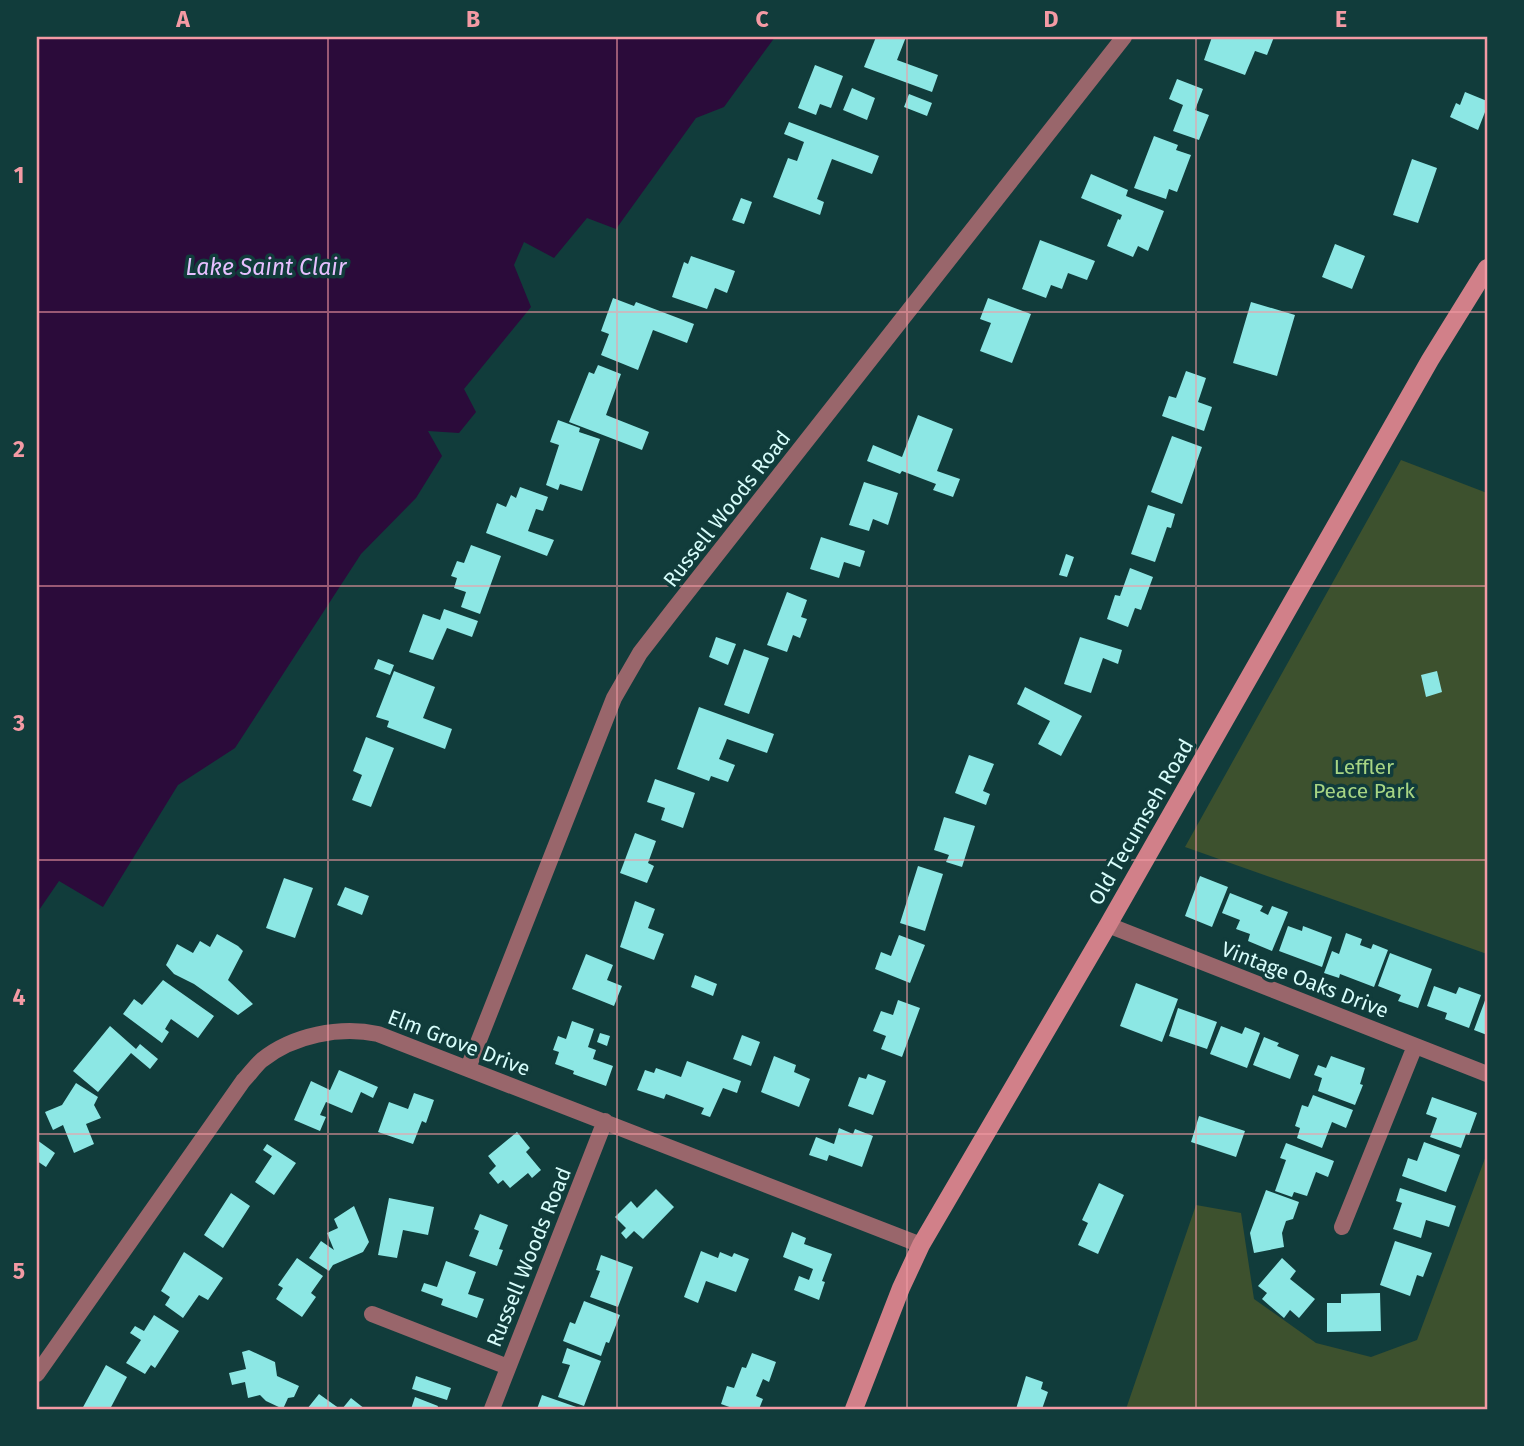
<svg xmlns="http://www.w3.org/2000/svg" width="1524" height="1446" viewBox="0 0 1524 1446" font-family="'Fira Sans',sans-serif">
<style>
.green{fill:#3d512e}
.water{fill:#2b0b3a}
.building{fill:#8ce7e4}
.lines{fill:none;stroke-linecap:round;stroke-linejoin:round}
.minor{stroke:#99666b;stroke-width:16}
.secondary{stroke:#d18089;stroke-width:18}
.grid{fill:none;stroke:#f49aa4;stroke-width:2;stroke-opacity:0.55}
.labels{text-anchor:middle;stroke-width:7;stroke-linejoin:round;paint-order:stroke}
.street-label{font-size:21px;fill:#d7fdfb;stroke:#113c3b}
.park-label{font-size:21px;fill:#a7d584;stroke:#113c3b}
.water-label{font-size:23px;font-style:italic;fill:#e6bffe;stroke:#113c3b}
.neatline{fill:none;stroke:#f49aa4;stroke-width:2.5}
.grid-label{font-size:23px;text-anchor:middle;font-weight:bold;fill:#f49aa4}
</style>
<rect width="100%" height="100%" fill="#113c3b"/>
<path class="green" d="M1401 460 1487 493V954L1185 847Z
M1487 1153V1409H1126L1196 1205 1241 1213 1254 1299 1316 1343 1371 1357 1417 1340Z"/>
<path class="water" d="M37 37H775L724 107 696 118 616 229 587 218 554 258 524 242 514 265 531 307 464 389 476 412 459 433 428 431 442 456 416 498 361 554 235 748 178 785 103 907 59 881 37 913Z"/>
<path class="building" d="M876 37H906L897 60 938 75 932 92 864 67Z
M1212 37H1274L1267 55 1255 51 1245 75 1204 60Z
M815 65 843 76 831 108 820 104 816 115 798 108Z
M1177 79 1203 89 1195 110 1209 115 1199 140 1173 131 1183 105 1169 99Z
M852 88 875 98 867 120 843 110Z
M1465 92 1487 101V107L1478 130 1450 117 1456 103 1460 105Z
M909 94 932 103 927 116 904 107Z
M789 122 879 156 872 174 832 159 817 199 824 202 820 215 773 197 788 158 797 161 804 142 784 134Z
M1154 136 1178 145 1176 150 1191 155 1177 192 1169 189 1166 199 1134 188Z
M1412 159 1437 168 1418 223 1393 215Z
M1091 174 1128 190 1126 196 1164 211 1148 251 1138 246 1133 257 1107 246 1118 219 1120 220 1122 215 1081 198Z
M741 198 752 202 744 224 732 220Z
M1040 240 1095 261 1087 280 1068 273 1062 289 1051 285 1046 298 1022 289Z
M1335 244 1365 256 1352 289 1322 277Z
M691 256 735 271 727 293 715 288 707 309 672 297 684 262 688 264Z
M613 298 634 306 636 302 694 324 687 343 653 330 638 370 601 355 609 334 601 331Z
M988 298 1031 314 1012 363 980 351 991 323 980 319Z
M1251 302 1295 315 1277 376 1233 363Z
M598 365 621 374 606 415 649 432 642 450 569 422 589 372 594 374Z
M1186 371 1206 378 1198 402 1212 407 1204 431 1162 416 1169 396 1176 398Z
M918 415 953 429 937 471 960 479 953 497 933 490 936 484 902 471 900 474 867 461 873 445 902 457Z
M558 420 580 428 579 432 600 439 582 491 560 484 558 490 546 485 559 445 550 442Z
M1172 436 1202 447 1182 504 1151 492Z
M864 482 898 493 888 525 873 519 869 531 849 525Z
M520 487 548 497 543 511 536 509 528 531 554 540 547 556 486 533 497 503 506 507 511 495 516 498Z
M1148 505 1175 514 1171 528 1167 527 1155 562 1131 554Z
M821 537 865 551 860 567 844 562 839 578 810 569Z
M471 545 501 556 480 614 461 607 466 592 454 588 457 578 451 576 457 561 464 563Z
M1066 554 1074 557 1067 577 1059 575Z
M1130 568 1153 577 1141 610 1135 608 1128 627 1107 619 1115 595 1120 596Z
M787 592 807 600 801 617 807 619 800 638 793 635 787 652 767 645Z
M444 609 478 621 472 637 447 628 433 660 409 652 423 614 440 620Z
M716 637 736 644 728 665 709 657Z
M1080 637 1122 650 1118 664 1103 658 1091 693 1064 684Z
M744 649 769 658 749 714 724 705Z
M378 659 394 665 390 675 374 669Z
M394 671 435 687 423 718 452 729 445 749 387 727 389 721 376 717Z
M1437 671 1442 692 1426 697 1421 675Z
M1025 687 1082 716 1061 756 1038 744 1050 721 1017 704Z
M699 707 774 734 767 753 727 739 719 759 735 765 728 782 711 776 709 781 677 769Z
M366 737 394 748 371 807 352 800 362 775 353 771Z
M969 755 994 764 983 791 990 794 986 805 955 793Z
M655 779 695 793 683 828 661 820 665 808 647 802Z
M944 817 975 826 962 867 946 862 949 855 934 850Z
M635 833 656 841 648 863 654 866 647 883 620 873Z
M918 866 943 874 925 931 900 923Z
M1200 876 1228 887 1212 927 1185 916Z
M284 878 313 888 295 938 266 928Z
M345 887 369 896 362 915 337 905Z
M1230 893 1263 906 1260 911 1268 915 1272 906 1288 912 1272 951 1248 941 1250 934 1236 929 1240 920 1222 913Z
M635 901 655 909 648 928 664 934 654 960 620 947Z
M1288 926 1302 931 1303 926 1332 937 1322 967 1279 951Z
M1346 933 1362 939 1360 945 1371 949 1373 944 1388 950 1374 987 1340 974 1339 978 1324 973 1332 951 1339 954Z
M217 934 238 946 243 951 228 980 253 1004 238 1015 194 984 174 974 166 965 177 944 193 953 200 941 210 947Z
M899 935 925 945 910 983 875 969 881 952 891 956Z
M1390 953 1432 969 1418 1008 1398 1001 1401 995 1378 986Z
M586 954 613 965 607 980 622 986 614 1006 572 989Z
M695 975 717 984 713 996 691 987Z
M163 980 214 1016 198 1038 171 1019 165 1029 169 1032 162 1043 123 1014 134 999 142 1005Z
M1136 983 1178 999 1162 1042 1120 1026Z
M1434 986 1456 994 1459 987 1481 995 1469 1028 1445 1019 1447 1013 1427 1006Z
M1487 995V1035L1474 1030Z
M898 1000 920 1008 902 1057 881 1049 886 1036 873 1031 881 1011 893 1015Z
M1178 1008 1217 1022 1207 1049 1169 1036Z
M572 1021 594 1029 588 1047 596 1050 593 1059 613 1066 606 1086 573 1074 574 1071 555 1064 559 1052 553 1050 558 1036 566 1039Z
M110 1026 136 1049 140 1044 158 1059 150 1069 131 1053 98 1092 73 1071Z
M1221 1026 1242 1034 1245 1027 1260 1033 1247 1068 1210 1054Z
M600 1033 610 1036 607 1046 597 1042Z
M742 1035 760 1042 751 1066 733 1059Z
M1264 1037 1279 1043 1277 1046 1299 1055 1290 1079 1253 1065Z
M774 1056 796 1065 794 1072 810 1079 799 1107 761 1092Z
M1331 1056 1365 1068 1360 1084 1363 1085 1355 1105 1318 1091 1322 1078 1314 1075 1318 1065 1326 1068Z
M687 1061 741 1081 737 1093 723 1088 710 1117 701 1114 704 1108 666 1094 664 1099 637 1090 645 1070 654 1073 656 1068 681 1077Z
M339 1070 378 1087 373 1098 361 1092 352 1113 326 1102 320 1115 326 1117 320 1131 294 1120 311 1081 330 1090Z
M868 1074 886 1081 873 1115 848 1106 859 1077 866 1079Z
M76 1083 98 1097 94 1105 101 1118 86 1124 94 1144 74 1153 63 1125 53 1130 45 1112 62 1105Z
M414 1093 434 1100 426 1123 422 1121 413 1144 378 1132 389 1102 408 1109Z
M1313 1095 1353 1110 1346 1128 1332 1122 1322 1148 1297 1138 1300 1128 1295 1126 1302 1105 1308 1107Z
M1432 1097 1477 1113 1469 1135 1466 1134 1461 1148 1430 1137 1437 1118 1426 1114Z
M1199 1116 1245 1131 1236 1157 1191 1142Z
M839 1128 853 1134 855 1129 873 1136 862 1167 829 1155 827 1161 809 1155 816 1137 834 1144Z
M517 1132 530 1148 526 1152 541 1170 532 1178 528 1173 510 1188 503 1180 498 1184 489 1173 496 1166 488 1156Z
M37 1140 55 1153 46 1167 37 1161Z
M1424 1142 1460 1155 1446 1192 1402 1176 1408 1158 1417 1161Z
M1286 1143 1334 1161 1328 1177 1316 1172 1307 1196 1294 1192 1292 1197 1275 1191 1286 1160 1280 1158Z
M267 1144 296 1163 274 1195 255 1182 272 1156 263 1150Z
M1099 1183 1124 1195 1098 1254 1078 1245 1088 1223 1082 1220Z
M1400 1188 1456 1206 1449 1227 1426 1220 1421 1238 1393 1229 1402 1203 1396 1201Z
M656 1189 674 1207 643 1239 634 1231 626 1239 621 1233 626 1228 615 1217 631 1201 637 1208Z
M1266 1190 1299 1202 1293 1219 1286 1221 1282 1233 1284 1247 1254 1253 1250 1233Z
M231 1193 250 1206 223 1248 204 1235Z
M389 1198 434 1207 428 1235 403 1230 397 1258 378 1255Z
M354 1206 369 1242 363 1252 333 1265 329 1271 309 1258 321 1241 334 1250 327 1233 338 1228 334 1219Z
M480 1214 508 1225 499 1249 503 1250 497 1266 469 1256 479 1231 474 1229Z
M792 1232 806 1238 804 1244 832 1254 822 1281 825 1282 819 1300 794 1290 799 1276 809 1280 813 1269 783 1257Z
M1395 1241 1432 1253 1423 1277 1417 1275 1410 1296 1380 1285Z
M701 1251 718 1258 720 1252 732 1257 734 1253 749 1259 736 1292 706 1281 698 1303 684 1297Z
M184 1252 223 1278 208 1300 199 1295 183 1318 165 1305 170 1297 161 1291Z
M601 1255 633 1267 618 1307 590 1297 600 1271 596 1270Z
M297 1258 323 1276 311 1293 316 1297 302 1317 276 1299 283 1288 278 1285Z
M1282 1258 1296 1271 1290 1279 1315 1299 1299 1318 1290 1310 1284 1318 1262 1299 1267 1293 1258 1286Z
M446 1261 476 1272 468 1294 484 1299 477 1318 441 1305 443 1299 421 1291 424 1283 437 1287Z
M1380 1293 1381 1331 1327 1332V1303H1341V1294Z
M584 1301 620 1315 609 1343 606 1342 601 1356 563 1341 570 1322 575 1324Z
M154 1315 179 1331 155 1368 151 1365 145 1374 126 1363 141 1340 130 1333 135 1326 144 1331Z
M567 1348 601 1361 584 1406 558 1397 570 1365 562 1363Z
M249 1350 275 1362 277 1376 299 1386 294 1397 288 1398 283 1409 266 1401 260 1395 248 1398 245 1382 232 1385 229 1373 246 1369 242 1352Z
M752 1353 776 1362 769 1382 763 1379 756 1396 763 1399 759 1409H735L721 1404 727 1386 734 1388 742 1367 746 1368Z
M106 1365 127 1377 110 1409H82Z
M416 1376 451 1388 447 1400 412 1389Z
M1026 1376 1043 1382 1041 1389 1048 1392 1042 1409H1016Z
M319 1394 340 1409H307Z
M542 1395 582 1409H537Z
M415 1397 438 1406 437 1409H411Z
M351 1398 365 1409H342Z"/>
<g class="lines">
<path class="minor" d="M1108 925 1487 1074
M468 1068 614 698 640 653 674 609 1124 37
M1342 1227 1415 1046
M372 1314 508 1367
M37 1374 243 1081C249 1075 255 1066 262 1060 293 1035 340 1026 378 1034L921 1245
M492 1409 605 1121"/>
<path class="secondary" d="M854 1409 901 1288 921 1245 1108 925 1430 360 1487 268"/>
</g>
<path class="grid" d="M328 37V1409M617 37V1409M907 37V1409M1196 37V1409M37 312H1487M37 586H1487M37 860H1487M37 1134H1487"/>
<g class="labels">
<g class="street-label">
<text transform="translate(727 509) rotate(-52)" y="7">Russell Woods Road</text>
<text transform="translate(1141 822) rotate(-60)" y="7">Old Tecumseh Road</text>
<text transform="translate(1305 980) rotate(21)" y="7">Vintage Oaks Drive</text>
<text transform="translate(459 1043) rotate(21)" y="7">Elm Grove Drive</text>
<text transform="translate(529 1257) rotate(-68)" y="7">Russell Woods Road</text>
</g>
<g class="park-label">
<text x="1364" y="774">Leffler<tspan x="1364" dy="24">Peace Park</tspan></text>
</g>
<g class="water-label">
<text x="266" y="275">Lake Saint Clair</text>
</g>
</g>
<rect width="1524" height="1446" fill="none" stroke="#113c3b" stroke-width="77"/>
<rect x="38" y="38" width="1448" height="1370" class="neatline"/>
<g class="grid-label">
<text x="183" y="27">A</text>
<text x="473" y="27">B</text>
<text x="762" y="27">C</text>
<text x="1051" y="27">D</text>
<text x="1341" y="27">E</text>
<text x="19" y="183">1</text>
<text x="19" y="457">2</text>
<text x="19" y="731">3</text>
<text x="19" y="1005">4</text>
<text x="19" y="1279">5</text>
</g>
</svg>
